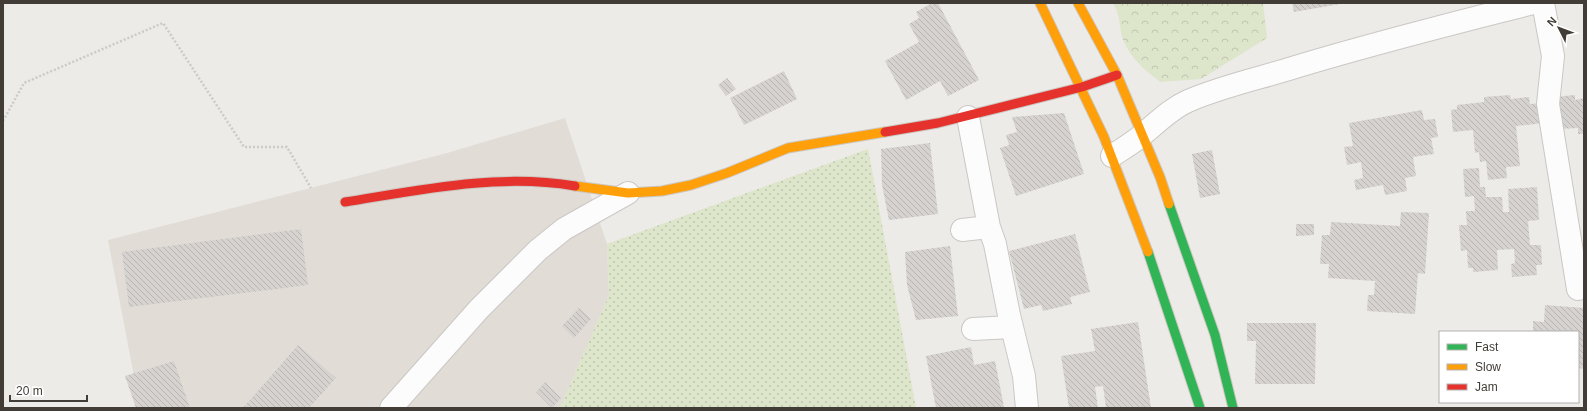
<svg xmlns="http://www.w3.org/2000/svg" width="1587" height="411" viewBox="0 0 1587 411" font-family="Helvetica,sans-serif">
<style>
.residential{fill:#e1dcd6}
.grass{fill:url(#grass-dots)}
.forest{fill:url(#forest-crowns)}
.building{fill:url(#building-back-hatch)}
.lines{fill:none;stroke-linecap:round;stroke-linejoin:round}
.street-casing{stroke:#cac7c4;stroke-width:24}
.fast-casing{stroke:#ccc7c0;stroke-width:11}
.slow-casing{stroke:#ccc7c0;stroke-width:11}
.jam-casing{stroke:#ccc7c0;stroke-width:11}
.path{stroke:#cccac6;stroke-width:2.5;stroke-dasharray:2 2;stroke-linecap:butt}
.street{stroke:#fcfcfc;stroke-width:22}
.fast{stroke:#30b455;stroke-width:9}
.slow{stroke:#ff9f0a;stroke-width:9}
.jam{stroke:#e5322d;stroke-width:9}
</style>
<defs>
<pattern id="grass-dots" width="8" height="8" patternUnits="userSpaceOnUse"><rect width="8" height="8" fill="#dde5ca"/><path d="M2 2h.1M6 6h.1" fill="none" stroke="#bfc5ae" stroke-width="1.8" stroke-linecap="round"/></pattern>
<pattern id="forest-crowns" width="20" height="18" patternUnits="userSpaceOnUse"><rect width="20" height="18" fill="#dde5ca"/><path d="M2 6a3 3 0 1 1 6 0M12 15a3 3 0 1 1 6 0" fill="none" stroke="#bfc5ae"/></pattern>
<pattern id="building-back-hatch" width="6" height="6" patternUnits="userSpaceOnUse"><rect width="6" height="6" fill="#d5d2cf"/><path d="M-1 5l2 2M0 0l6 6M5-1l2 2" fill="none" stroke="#b8b5b2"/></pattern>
</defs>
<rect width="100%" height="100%" fill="#edebe8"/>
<path class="residential" d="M565 118 607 244 609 295 560 408H140L108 240 447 153Z"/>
<path class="grass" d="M868 149 916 408H560L609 295 607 244Z"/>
<path class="forest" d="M1112 3H1263L1267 38 1201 79 1160 82C1144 69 1133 61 1124 42 1118 29 1122 13 1112 3Z"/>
<path class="building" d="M932 3H938L979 80 948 96 940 81 906 100 885 61 919 42 909 24 919 18 916 12Z
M1292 3H1340V4L1294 12Z
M784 71 797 99 744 125 730 98Z
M727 78 736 89 726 96 718 85Z
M1510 95 1511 99 1529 97 1530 104 1542 103 1544 123 1516 126 1520 166 1506 167 1507 178 1488 180 1486 161 1480 162 1479 152 1475 153 1473 130 1453 132 1451 110 1457 109V105L1484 102V97Z
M1575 95V100L1584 98V134H1578V128L1559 129 1554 97Z
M1422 110 1424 120 1435 119 1438 137 1431 138 1434 154 1413 157 1416 176 1405 178 1407 191 1385 195 1383 185 1356 190 1354 180 1363 178 1361 162 1347 165 1344 147 1353 146 1349 123Z
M1064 113 1084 174 1016 196 1000 148 1009 145 1006 135 1017 132 1012 117Z
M930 143 938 214 889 220 882 185 881 149Z
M1212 150 1220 194 1200 198 1192 154Z
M1479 168 1480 187H1485L1486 197H1502L1503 212H1509L1508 189 1537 187 1539 220 1528 221 1530 245H1541L1542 265H1536L1537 275 1512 277 1511 264 1515 263 1514 249 1497 250 1498 270 1473 272V268H1468L1467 250 1461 251 1459 225H1467L1466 211H1475L1474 196 1465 197 1463 169Z
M1401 212 1429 213 1425 274 1418 273 1415 314 1367 311 1368 295H1374L1375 281 1328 278 1329 264H1320L1322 235H1330L1331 222 1400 226Z
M1296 224H1314V235L1296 236Z
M301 229 308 285 129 307 122 252Z
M1075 234 1090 292 1070 297 1072 304 1043 311 1041 305 1024 309 1009 251Z
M950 246 958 316 916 320 907 285 905 252Z
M1545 305 1584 308V369L1578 368V332H1533V321L1544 322Z
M579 308 591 319 574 338 562 326Z
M1138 322 1151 408H1106L1103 386 1095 387 1098 408H1069L1061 356 1095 351 1091 329Z
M1247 323H1316L1315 384H1255L1256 341H1247Z
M298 345 336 378 309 408H243Z
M971 347 974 365 995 361 1004 407 997 408H936L926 356Z
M174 361 190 408H136L125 376Z
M545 382 561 398 552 408 536 392Z"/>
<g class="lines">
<g class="street-casing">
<path id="street" d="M1543 3 1553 56 1548 104 1578 289
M968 117 989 227 995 244 1009 315 1024 376 1027 408
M1112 156C1122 149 1133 143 1142 135 1157 123 1170 109 1188 101 1220 87 1256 79 1289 69 1370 44 1451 24 1533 3
M962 230 989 227
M973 329 1012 327
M391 408 479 309 538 250 564 229 628 193"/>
</g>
<g class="fast-casing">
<path id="fast" d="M1169 204 1215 335 1233 408
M1148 252 1200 408"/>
</g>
<g class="slow-casing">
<path id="slow" d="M1040 3 1104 137 1148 252
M1078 3 1117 75 1160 177 1169 204
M575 186 628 193 662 191 691 185 727 173 788 148 885 132"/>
</g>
<g class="jam-casing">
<path id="jam" d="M885 132 938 123 1082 87 1117 75
M345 202C420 190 498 173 575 186"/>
</g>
<path class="path" d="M3 121 24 83 163 23 244 147H287L311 188"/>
<use href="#street" class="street"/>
<use href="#fast" class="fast"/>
<use href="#slow" class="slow"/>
<use href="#jam" class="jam"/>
</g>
<rect width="1587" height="411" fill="none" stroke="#423c36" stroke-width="8"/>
<rect x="1439" y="331" width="140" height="72" fill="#ffffff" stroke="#b3b1af"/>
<rect x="1447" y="344" width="20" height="6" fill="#30b455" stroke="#b3b1af"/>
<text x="1475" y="351" font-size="12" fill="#423c36">Fast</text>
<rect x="1447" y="364" width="20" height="6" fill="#ff9f0a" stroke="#b3b1af"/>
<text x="1475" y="371" font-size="12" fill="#423c36">Slow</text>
<rect x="1447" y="384" width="20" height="6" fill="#e5322d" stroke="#b3b1af"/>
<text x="1475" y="391" font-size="12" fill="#423c36">Jam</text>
<g transform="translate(1559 28) rotate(312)" stroke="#ffffff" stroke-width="3" paint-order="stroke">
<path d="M0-3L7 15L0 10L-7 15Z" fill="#423c36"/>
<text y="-6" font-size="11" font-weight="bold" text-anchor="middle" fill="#423c36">N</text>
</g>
<path d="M10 395v6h77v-6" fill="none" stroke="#423c36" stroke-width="2"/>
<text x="16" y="395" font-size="12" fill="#423c36" stroke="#ffffff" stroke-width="3" paint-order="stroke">20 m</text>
</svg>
